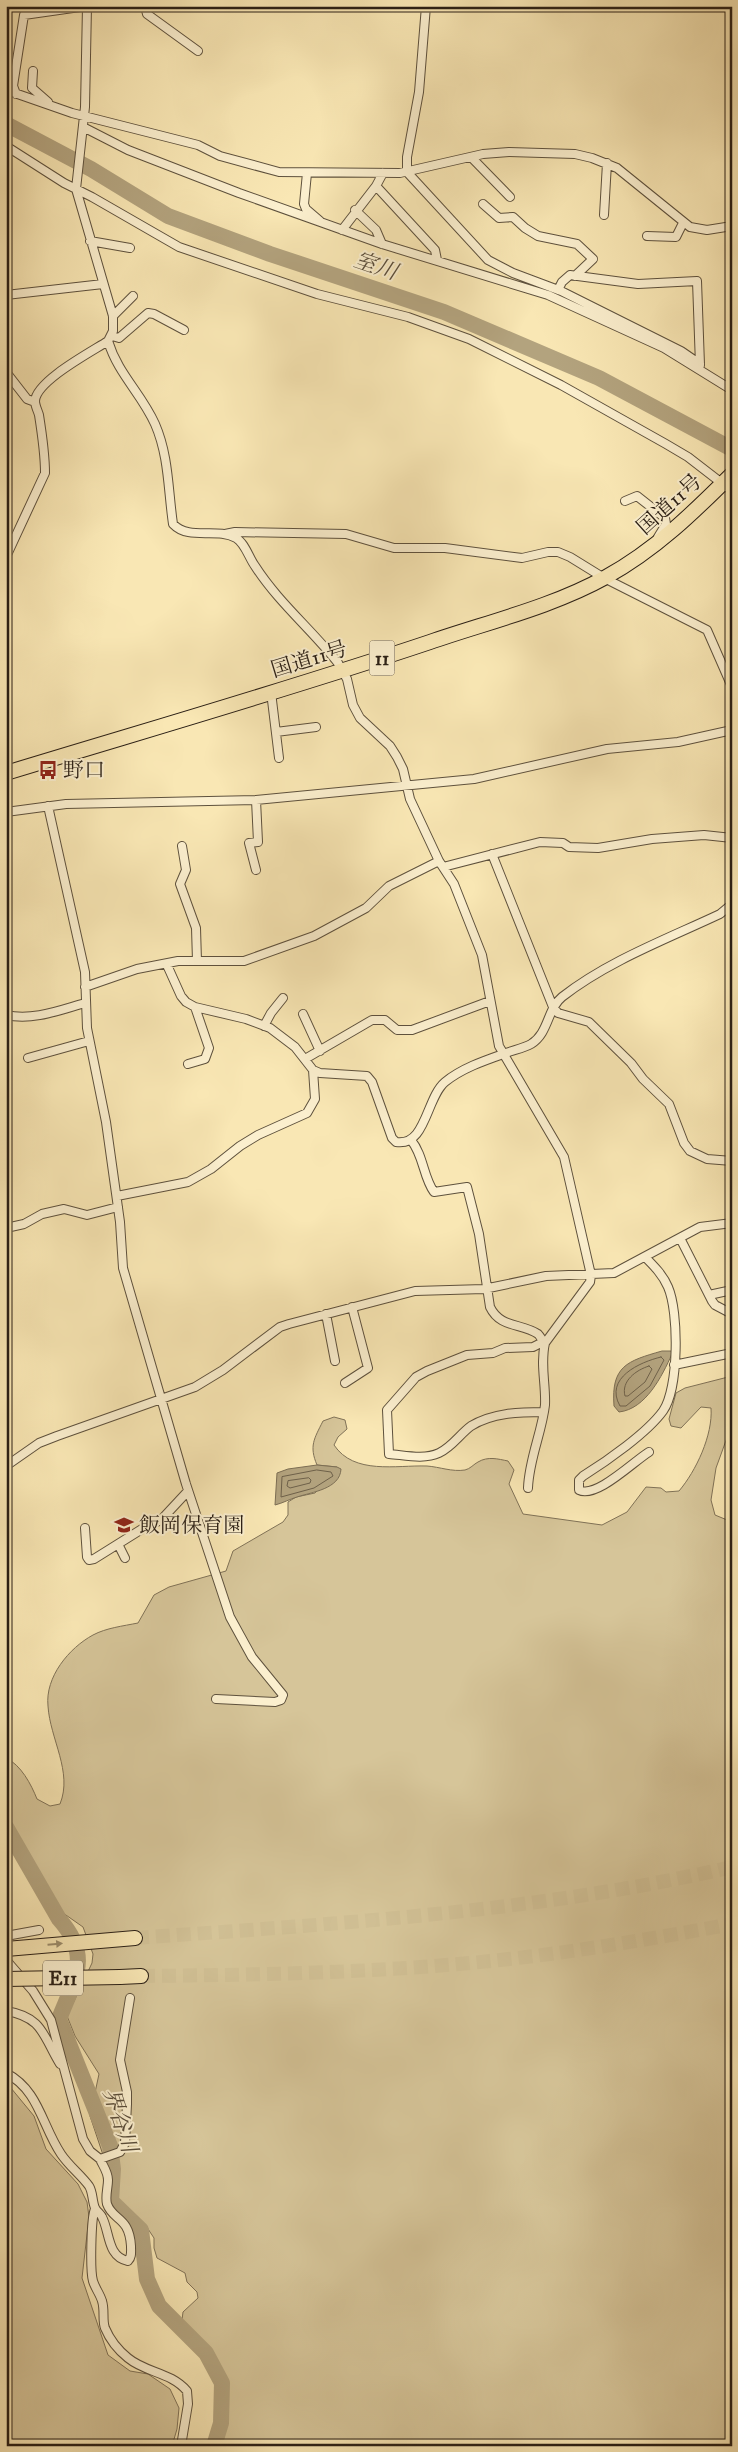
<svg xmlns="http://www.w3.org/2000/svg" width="738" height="2452" viewBox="0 0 738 2452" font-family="'IM FELL DW Pica','Noto Serif JP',serif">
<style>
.green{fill:#d6c599;stroke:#807257}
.water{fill:#b3a37e;stroke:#7c6e54}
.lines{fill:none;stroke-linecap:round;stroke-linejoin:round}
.shore{stroke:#6e614a;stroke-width:1}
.river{stroke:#b3a37e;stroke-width:16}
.highway-tunnel{stroke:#d0bf94;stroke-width:14;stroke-dasharray:14 7;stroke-linecap:butt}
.street-casing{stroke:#5e513d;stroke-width:10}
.highway-casing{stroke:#2a1f15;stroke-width:16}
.street{stroke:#fbefce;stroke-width:8}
.highway{stroke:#f9e7b4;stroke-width:14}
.highway-bridge-casing{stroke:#2a1f15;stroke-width:16;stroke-linecap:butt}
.highway-bridge{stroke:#f9e7b4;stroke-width:14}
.oneway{fill:#9c8d6c}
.labels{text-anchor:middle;stroke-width:4;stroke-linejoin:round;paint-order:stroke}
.shield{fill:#fbefce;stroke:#695d4c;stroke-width:1}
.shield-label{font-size:20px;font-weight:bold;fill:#2a1f15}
.street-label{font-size:21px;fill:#2a1f15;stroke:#fbefce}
.poi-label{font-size:21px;fill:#2a1f15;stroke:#fbefce;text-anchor:start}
.water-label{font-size:22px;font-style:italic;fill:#5a4d3a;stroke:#fbefce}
</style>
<rect width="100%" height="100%" fill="#f9e7b4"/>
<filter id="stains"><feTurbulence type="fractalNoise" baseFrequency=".004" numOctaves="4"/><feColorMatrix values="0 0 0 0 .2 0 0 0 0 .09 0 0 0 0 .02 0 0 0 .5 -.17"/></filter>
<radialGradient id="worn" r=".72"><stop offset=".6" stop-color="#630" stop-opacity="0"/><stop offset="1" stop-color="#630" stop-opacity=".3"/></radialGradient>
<path class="green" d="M732 1376V1424L716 1468 711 1500 715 1515 732 1522V2446H219C223 2431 231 2394 226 2380 217 2357 199 2339 182 2320L183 2312 198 2298 197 2292 187 2282 185 2273 157 2258 154 2248V2238L144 2223 118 2200 90 2116 99 2074 75 2036 67 2016 92 1963 93 1954 83 1927 63 1913 21 1842 6 1836V1758C21 1765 31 1784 37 1799L50 1806 60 1804C73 1772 50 1739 48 1706 45 1677 69 1648 93 1635 106 1628 123 1626 138 1623L154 1595 169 1587 226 1571 233 1551 283 1522 288 1515V1502L296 1497 315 1493 337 1467 317 1465C309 1446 314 1439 323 1421L334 1417 345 1420 347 1429 338 1437 334 1445C354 1475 396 1465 427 1466 440 1467 452 1472 465 1470 470 1469 474 1464 478 1462 488 1456 498 1459 508 1461L514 1470 509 1484 523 1514 602 1525 627 1512 646 1487 661 1488 666 1492 679 1491C696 1471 713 1435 711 1408L701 1407 681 1428 671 1426 669 1419 676 1393 685 1388Z
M6 2082 34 2116 46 2149 78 2184 87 2202 89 2217 82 2278 108 2355 130 2371 148 2374 170 2389 179 2408 177 2429 172 2446H6Z"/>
<path class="water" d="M662 1351H671L672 1354C662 1376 646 1409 619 1412L614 1406C611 1366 627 1361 662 1351Z
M317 1465 337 1467 341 1469C340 1489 312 1492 297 1497 290 1499 283 1503 275 1505L277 1473 288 1469Z"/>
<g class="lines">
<path class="shore" d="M661 1357 664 1360 650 1386 626 1406H620C604 1378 640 1362 661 1357Z
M649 1366 652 1369 645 1382 628 1396H625C621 1381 636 1370 649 1366Z
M317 1470 331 1472 333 1476 314 1488 281 1497 282 1477Z
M309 1478 311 1480 310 1483 290 1488 287 1486 288 1481Z"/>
<path class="river" d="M6 124 91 169 168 216 270 254 444 312 599 378 732 449
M6 1827 59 1919C92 1956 75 1978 59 2019L110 2146 113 2169 111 2201 141 2230 147 2279 159 2306 206 2353 222 2383 221 2423 214 2446"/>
<path class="highway-tunnel" d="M135 1938C334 1924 537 1912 732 1867
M141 1976C251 1975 361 1973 470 1963 558 1955 645 1940 732 1924"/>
<g class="street-casing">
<path id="street" d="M145 6 147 14 198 51
M426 6 419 92 407 157V172L488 260 513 273 561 291 681 351 700 364
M33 71 32 88 48 102
M6 90 72 113 198 145 220 156 279 172 400 173 483 154 509 152 575 154 592 158 617 168 690 227 707 230 732 226
M16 94 13 86 24 15 87 6
M83 127 128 150 239 193 382 244 548 295 664 348 732 390
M6 146 64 183 92 197 179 247 317 294 408 317 469 339 561 385 666 444 688 457 732 491
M471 157 510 197
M307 173 304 204 306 209 320 221
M383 173 376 186 435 250 437 260
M483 204 499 218 513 217 525 228 538 236 577 244 593 259 575 276
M355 210 376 230 382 244
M604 215 607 163
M342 230 376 186
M647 236 676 237 683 223
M90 241 130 248
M558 290 562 282 570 275 638 284 697 281 700 365
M6 295 103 284
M113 316 133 296
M112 336 119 338 148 313 154 314 184 330
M108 341C118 374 141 393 155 424 169 456 168 490 173 524 189 541 217 527 236 538 245 543 249 558 255 566 278 602 312 630 338 663L347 679 353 705 360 718 390 746 397 757 403 769 410 799 439 861 454 884 482 955 499 1046 564 1157 591 1275 590 1282 545 1343C540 1364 546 1384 545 1405 542 1432 529 1459 528 1488
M6 372 27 399 35 402
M625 501 637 496 665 518 666 524 658 537
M225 534 235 532 346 534 394 548H445L522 558 548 552H558L570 557 604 578 707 630 732 687
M6 557 45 473C45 454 42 434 39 415 38 411 35 406 35 401 36 381 91 352 108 341L113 331V316L76 189 85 107 87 6
M271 692 279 758
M276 732 316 727
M256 800 258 842 249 843 256 870
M48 806 85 972 87 1028 106 1122 120 1222 123 1268 186 1484 230 1617 252 1657 283 1695 281 1700 275 1702 216 1699
M6 812 66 804 256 800 474 779 607 749 678 742 732 730
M182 846 186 870 180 884 196 928 197 961
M492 854 553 1007 558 1013 589 1022 631 1063 643 1079 669 1104 684 1143 690 1151 707 1159 732 1161
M443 867 540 842 563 843 569 847 598 848 652 839 704 835 732 838
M167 965 181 996 186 1002 195 1007 246 1019 270 1028 295 1047 313 1070 320 1073 367 1076 372 1082 392 1138 396 1142C426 1147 426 1098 445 1082 462 1068 486 1060 506 1053 514 1050 524 1048 531 1044 549 1033 547 1009 562 997 608 961 667 939 720 914L732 904
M85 987 137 969 178 961H244L314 936 366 908 389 886 439 861
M303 1014 320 1051
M6 1015C33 1021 60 1010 85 1003
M264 1026 271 1013 283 998
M28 1058 89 1041
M305 1059 372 1020H385L397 1030H412L490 1001
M188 1064 205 1059 209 1048 195 1007
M411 1140C424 1156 423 1177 434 1192L467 1187 479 1234 490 1307C500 1328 521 1323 538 1334 541 1337 542 1341 545 1343
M117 1196 188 1182 211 1169 240 1146 258 1135 307 1113 315 1099 313 1070
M6 1228 24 1224 42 1214 64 1209 87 1215 118 1207
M680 1238 712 1301 715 1305 732 1314
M645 1257C654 1266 663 1275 668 1287 679 1312 679 1388 663 1411 647 1433 607 1461 583 1476L579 1480V1490C596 1499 634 1461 649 1452
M709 1295 732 1290
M326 1314 335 1361
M543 1342 533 1347 505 1348 493 1353 467 1355 427 1371 416 1377 387 1410 389 1454C404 1455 424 1460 439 1453 452 1447 460 1434 471 1426 492 1413 519 1412 543 1412
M674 1365 732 1353
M345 1383 368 1368 352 1307
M6 1466 39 1443 57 1436 195 1387 223 1370 280 1327 289 1324 415 1291 484 1289 546 1276 614 1273 700 1227 732 1223
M85 1528 87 1557 89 1560 94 1559 142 1529 161 1520 188 1491
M118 1544 125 1558
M6 1936 39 1930
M6 1960 33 1991 51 2020 83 2139 90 2151 100 2159 120 2152 125 2143 127 2104V2092L120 2060 130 1998
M6 2011C43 2017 43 2036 60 2064
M6 2073C39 2090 42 2126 61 2154 69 2166 81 2175 89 2186 93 2192 92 2201 95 2208 97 2212 101 2214 102 2217 110 2232 107 2257 128 2261 132 2257 131 2252 131 2246 129 2216 113 2221 107 2204 105 2196 108 2188 108 2180 108 2172 103 2166 100 2159
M95 2209C91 2217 90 2271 93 2281 95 2288 100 2294 102 2301 105 2310 102 2320 105 2328 110 2340 118 2350 128 2358 146 2373 171 2372 187 2391L188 2404 181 2446"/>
</g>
<g class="highway-casing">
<path id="highway" d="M6 773C147 730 290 689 430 642 488 622 552 607 606 577 655 550 693 513 732 474
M6 1949 135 1938
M120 1977 141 1976"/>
</g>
<use href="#street" class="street"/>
<use href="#highway" class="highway"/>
<g class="highway-bridge-casing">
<path id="highway-bridge" d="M6 1979 120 1977"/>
</g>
<use href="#highway-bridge" class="highway-bridge"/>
</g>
<defs><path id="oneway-solid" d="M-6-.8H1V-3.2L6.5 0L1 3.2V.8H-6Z" transform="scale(1.25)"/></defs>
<use class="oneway" href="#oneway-solid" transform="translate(55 1944) rotate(-5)"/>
<defs>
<g id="bus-bare" transform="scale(1.5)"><path d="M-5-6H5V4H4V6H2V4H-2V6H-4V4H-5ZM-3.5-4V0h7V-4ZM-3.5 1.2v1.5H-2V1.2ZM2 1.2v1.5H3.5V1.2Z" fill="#8f2418" stroke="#fbefce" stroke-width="2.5" paint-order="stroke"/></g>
<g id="school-bare" transform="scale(1.5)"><path d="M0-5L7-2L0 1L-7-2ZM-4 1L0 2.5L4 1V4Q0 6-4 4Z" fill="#8f2418" stroke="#fbefce" stroke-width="2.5" paint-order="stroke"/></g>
</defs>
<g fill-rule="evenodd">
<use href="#bus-bare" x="48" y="770"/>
<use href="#school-bare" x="124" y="1525"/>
</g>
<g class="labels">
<g class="shield">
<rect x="369.5" y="640.5" width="25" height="35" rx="4"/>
<rect x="43" y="1960.5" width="40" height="35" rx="4"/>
</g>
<g class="shield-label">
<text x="382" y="665">11</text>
<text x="63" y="1985">E11</text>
</g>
<g class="street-label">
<text transform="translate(669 504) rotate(-42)" y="7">国道11号</text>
<text transform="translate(309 659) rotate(-17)" y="7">国道11号</text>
</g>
<g class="poi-label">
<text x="63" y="777">野口</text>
<text x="139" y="1532">飯岡保育園</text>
</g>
<g class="water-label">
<text transform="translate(376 265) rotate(19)" y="8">室川</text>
<text transform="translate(121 2120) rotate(72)" y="8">界谷川</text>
</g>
</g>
<rect width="738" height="2452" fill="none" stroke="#f9e7b4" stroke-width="25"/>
<rect x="8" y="8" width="723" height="2437" fill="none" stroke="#2a1f15" stroke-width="2.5"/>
<rect x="12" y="12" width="713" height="2427" fill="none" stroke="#2a1f15"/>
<rect width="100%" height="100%" filter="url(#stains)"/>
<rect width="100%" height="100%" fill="url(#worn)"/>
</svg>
